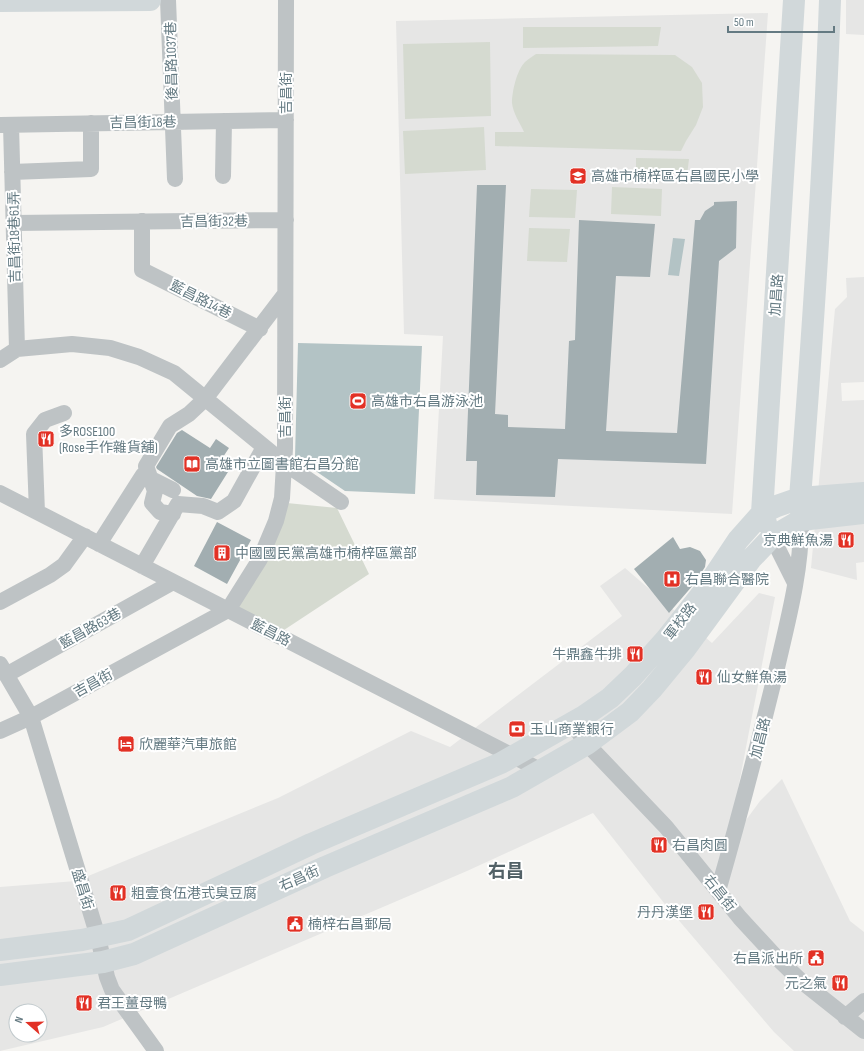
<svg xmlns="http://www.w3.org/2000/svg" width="864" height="1051" viewBox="0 0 864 1051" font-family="'Sofia Sans Condensed','Noto Sans TC',sans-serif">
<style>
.built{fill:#e6e6e5;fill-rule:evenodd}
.green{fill:#d5dad0}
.water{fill:#b3c3c5}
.building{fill:#a2aeb1}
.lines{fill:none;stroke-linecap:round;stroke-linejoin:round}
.street{stroke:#bec3c5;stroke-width:16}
.secondary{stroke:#d1d8da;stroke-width:22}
.primary{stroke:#d1d8da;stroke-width:22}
.labels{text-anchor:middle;stroke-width:4;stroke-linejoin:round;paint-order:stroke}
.street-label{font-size:14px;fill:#647a82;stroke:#fff}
.poi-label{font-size:14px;fill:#647a82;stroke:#fff;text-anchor:start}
.district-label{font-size:18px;font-weight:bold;fill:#526167;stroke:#fff}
</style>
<rect width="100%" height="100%" fill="#f5f4f1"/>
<path class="built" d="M846 0H864V35L846 34Z
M768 13 732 514 434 499 443 336 404 334 396 21Z
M864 277V382L841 383 842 401 864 400V562L856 563 857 580 811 568 835 309 847 297 846 278Z
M625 568 712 643 759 593 775 597 727 846 760 801 782 779 850 921 864 932V1051H794L774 1032 664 903 593 813 467 871 103 1027 0 1051V887L76 881 278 798 411 731 450 747 622 616 600 586ZM16 1011H40V1035H16Z"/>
<path class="green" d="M523 27H661L658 46 523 48Z
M490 42 491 116 405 119 403 44Z
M536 54 675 55 692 67 702 83 703 107 696 125 686 141 681 151 495 146V132H524C520 123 513 113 512 103 512 91 517 70 525 62 528 59 532 57 536 54Z
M484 127 486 170 405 174 403 131Z
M636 158 689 159 687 175 636 172Z
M612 187 662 189 661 216 611 214Z
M531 189 577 190 575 218 529 217Z
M529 228 570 229 567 262 527 261Z
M287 503 337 508 369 574 284 630 236 607Z"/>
<path class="water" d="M673 238 685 239 679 276 668 275Z
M298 343 422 346 415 494 345 491 295 457Z"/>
<path class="building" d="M477 185H506L495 414 508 415V427L565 429 569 341 575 340 579 220 655 224 650 277 616 276 606 431 677 433 695 220H700L705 211 714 205V202L737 201 736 248 719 261 706 464 558 459 555 497 476 495 477 461H466Z
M182 430 210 448 216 439 229 448 223 457 233 464 211 499 197 496 157 469 156 467 177 433Z
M217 522 251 540 227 584 194 566Z
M673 537 680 549 690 547 700 551 706 560 705 567 694 584 669 613 634 569Z"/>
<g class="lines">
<path class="street" d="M168 0 175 179
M0 125 286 120
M11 125 17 349
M12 172 91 169V123
M223 176 224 121
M142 221V270L260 329
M14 223 286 220
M0 360 17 349 72 344 110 348 139 357 174 373 284 463 341 502
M0 493 542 771
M37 512 34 434 45 420 64 413
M173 514 160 512 152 503 155 491 146 466 170 426 189 414 205 399 285 294
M772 537 795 583
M99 544 143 475 173 490
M142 566 178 504 203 506 218 512 234 501 264 447
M0 602 50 575 64 565 85 536
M0 664 31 717 98 937 107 977 112 990 156 1051
M6 675 173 582
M572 723 587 744 666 827 740 918 775 956 801 981 864 1031
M0 731 31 717 228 610 260 559 276 521 282 498 285 448 286 0
M718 891C739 818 758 745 776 672 787 624 802 570 801 520
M845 1017 864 1001"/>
<path class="secondary" d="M801 512 800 498C813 332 824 166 830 0
M766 523 762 513 794 0
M0 950 82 940 128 930 311 844 501 763 584 716 610 698 633 676 666 639 704 591 738 540 762 513 777 506 800 498 864 493
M0 975 103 962 134 954 325 867 512 787 587 744 630 712 652 689 685 649 751 559 772 537 801 520 864 513"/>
<path class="primary" d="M0 1 150 0"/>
</g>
<defs>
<g id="school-square" transform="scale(0.9)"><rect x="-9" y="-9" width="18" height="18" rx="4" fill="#e23125" stroke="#fff"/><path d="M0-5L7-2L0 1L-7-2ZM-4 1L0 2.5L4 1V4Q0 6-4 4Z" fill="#fff"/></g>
<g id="stadium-square" transform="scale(0.9)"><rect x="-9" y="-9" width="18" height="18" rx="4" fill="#e23125" stroke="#fff"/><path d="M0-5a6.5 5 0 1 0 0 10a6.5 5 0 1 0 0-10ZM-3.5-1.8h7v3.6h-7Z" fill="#fff"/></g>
<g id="restaurant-square" transform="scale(0.9)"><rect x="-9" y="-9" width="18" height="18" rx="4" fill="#e23125" stroke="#fff"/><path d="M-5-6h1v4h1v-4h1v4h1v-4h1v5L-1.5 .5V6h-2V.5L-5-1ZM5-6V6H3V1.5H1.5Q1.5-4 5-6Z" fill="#fff"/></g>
<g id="library-square" transform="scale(0.9)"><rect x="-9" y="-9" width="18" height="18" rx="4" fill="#e23125" stroke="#fff"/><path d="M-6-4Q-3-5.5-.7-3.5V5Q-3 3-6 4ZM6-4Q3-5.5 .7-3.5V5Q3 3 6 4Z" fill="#fff"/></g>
<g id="building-square" transform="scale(0.9)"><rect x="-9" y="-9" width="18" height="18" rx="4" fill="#e23125" stroke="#fff"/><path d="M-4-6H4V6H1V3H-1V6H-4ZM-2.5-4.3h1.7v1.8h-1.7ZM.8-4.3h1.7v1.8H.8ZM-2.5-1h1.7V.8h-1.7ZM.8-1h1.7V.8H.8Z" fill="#fff"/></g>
<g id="hospital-square" transform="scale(0.9)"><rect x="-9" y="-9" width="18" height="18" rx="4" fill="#e23125" stroke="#fff"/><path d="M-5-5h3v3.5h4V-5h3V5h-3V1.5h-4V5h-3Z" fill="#fff"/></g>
<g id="bank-square" transform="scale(0.9)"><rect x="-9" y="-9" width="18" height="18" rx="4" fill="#e23125" stroke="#fff"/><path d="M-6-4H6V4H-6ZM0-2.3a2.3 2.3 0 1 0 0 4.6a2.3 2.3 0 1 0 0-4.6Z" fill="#fff"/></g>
<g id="hotel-square" transform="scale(0.9)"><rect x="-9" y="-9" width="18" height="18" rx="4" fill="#e23125" stroke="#fff"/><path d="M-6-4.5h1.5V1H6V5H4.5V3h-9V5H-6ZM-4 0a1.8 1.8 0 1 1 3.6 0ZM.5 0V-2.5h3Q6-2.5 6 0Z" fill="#fff"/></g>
<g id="civic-square" transform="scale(0.9)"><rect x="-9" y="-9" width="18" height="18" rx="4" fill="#e23125" stroke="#fff"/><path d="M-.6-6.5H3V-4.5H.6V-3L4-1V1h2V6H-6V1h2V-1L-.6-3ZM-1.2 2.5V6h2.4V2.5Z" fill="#fff"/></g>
</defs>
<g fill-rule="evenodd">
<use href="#school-square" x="578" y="176"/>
<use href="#stadium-square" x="358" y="401"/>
<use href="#restaurant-square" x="46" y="439"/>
<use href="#library-square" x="192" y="464"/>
<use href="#restaurant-square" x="846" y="540"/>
<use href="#building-square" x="222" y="553"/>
<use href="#hospital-square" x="672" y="579"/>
<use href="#restaurant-square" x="635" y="654"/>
<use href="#restaurant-square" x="704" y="677"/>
<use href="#bank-square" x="517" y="729"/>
<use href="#hotel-square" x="126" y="744"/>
<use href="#restaurant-square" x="659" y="845"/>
<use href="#restaurant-square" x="118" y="893"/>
<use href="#restaurant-square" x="706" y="912"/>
<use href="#civic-square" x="295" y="924"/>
<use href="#civic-square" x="816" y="958"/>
<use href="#restaurant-square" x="840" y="983"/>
<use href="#restaurant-square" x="84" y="1003"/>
</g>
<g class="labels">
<g class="street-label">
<text transform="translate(171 61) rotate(-91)" y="5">後昌路1037巷</text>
<text transform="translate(286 93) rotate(-90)" y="5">吉昌街</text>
<text transform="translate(143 122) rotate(-1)" y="5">吉昌街18巷</text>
<text transform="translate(214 221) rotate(-1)" y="5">吉昌街32巷</text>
<text transform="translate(14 237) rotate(-91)" y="5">吉昌街18巷61弄</text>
<text transform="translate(776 295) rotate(-86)" y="5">加昌路</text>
<text transform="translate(201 299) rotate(27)" y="5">藍昌路14巷</text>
<text transform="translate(285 417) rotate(-90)" y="5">吉昌街</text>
<text transform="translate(680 621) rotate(-52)" y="5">軍校路</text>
<text transform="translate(90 628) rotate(-29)" y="5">藍昌路63巷</text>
<text transform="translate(271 632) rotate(27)" y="5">藍昌路</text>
<text transform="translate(93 683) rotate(-29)" y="5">吉昌街</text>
<text transform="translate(760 738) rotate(-76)" y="5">加昌路</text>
<text transform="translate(299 878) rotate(-24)" y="5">右昌街</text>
<text transform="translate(83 889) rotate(73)" y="5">盛昌街</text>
<text transform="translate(720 893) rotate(51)" y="5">右昌街</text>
</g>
<g class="poi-label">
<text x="591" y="181">高雄市楠梓區右昌國民小學</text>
<text x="371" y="406">高雄市右昌游泳池</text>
<text x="59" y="436">多ROSE100<tspan x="59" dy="16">(Rose手作雜貨舖)</tspan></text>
<text x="205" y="469">高雄市立圖書館右昌分館</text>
<text x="833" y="545" text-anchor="end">京典鮮魚湯</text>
<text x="235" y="558">中國國民黨高雄市楠梓區黨部</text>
<text x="685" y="584">右昌聯合醫院</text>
<text x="622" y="659" text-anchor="end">牛鼎鑫牛排</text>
<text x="717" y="682">仙女鮮魚湯</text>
<text x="530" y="734">玉山商業銀行</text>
<text x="139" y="749">欣麗華汽車旅館</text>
<text x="672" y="850">右昌肉圓</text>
<text x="131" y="898">粗壹食伍港式臭豆腐</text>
<text x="693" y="917" text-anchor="end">丹丹漢堡</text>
<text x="308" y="929">楠梓右昌郵局</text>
<text x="803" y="963" text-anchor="end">右昌派出所</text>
<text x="827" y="988" text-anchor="end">元之氣</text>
<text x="97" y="1008">君王薑母鴨</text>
</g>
<g class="district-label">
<text x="506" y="877">右昌</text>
</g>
</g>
<g transform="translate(28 1023) rotate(290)"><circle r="19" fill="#ffffff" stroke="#c1cacd"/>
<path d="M0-3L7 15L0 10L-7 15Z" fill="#e23125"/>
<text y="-6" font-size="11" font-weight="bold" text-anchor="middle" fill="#647a82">N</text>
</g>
<path d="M728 26v6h106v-6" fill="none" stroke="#647a82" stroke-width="2"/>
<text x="734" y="26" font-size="12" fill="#647a82" stroke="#ffffff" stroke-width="3" paint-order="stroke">50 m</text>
</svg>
